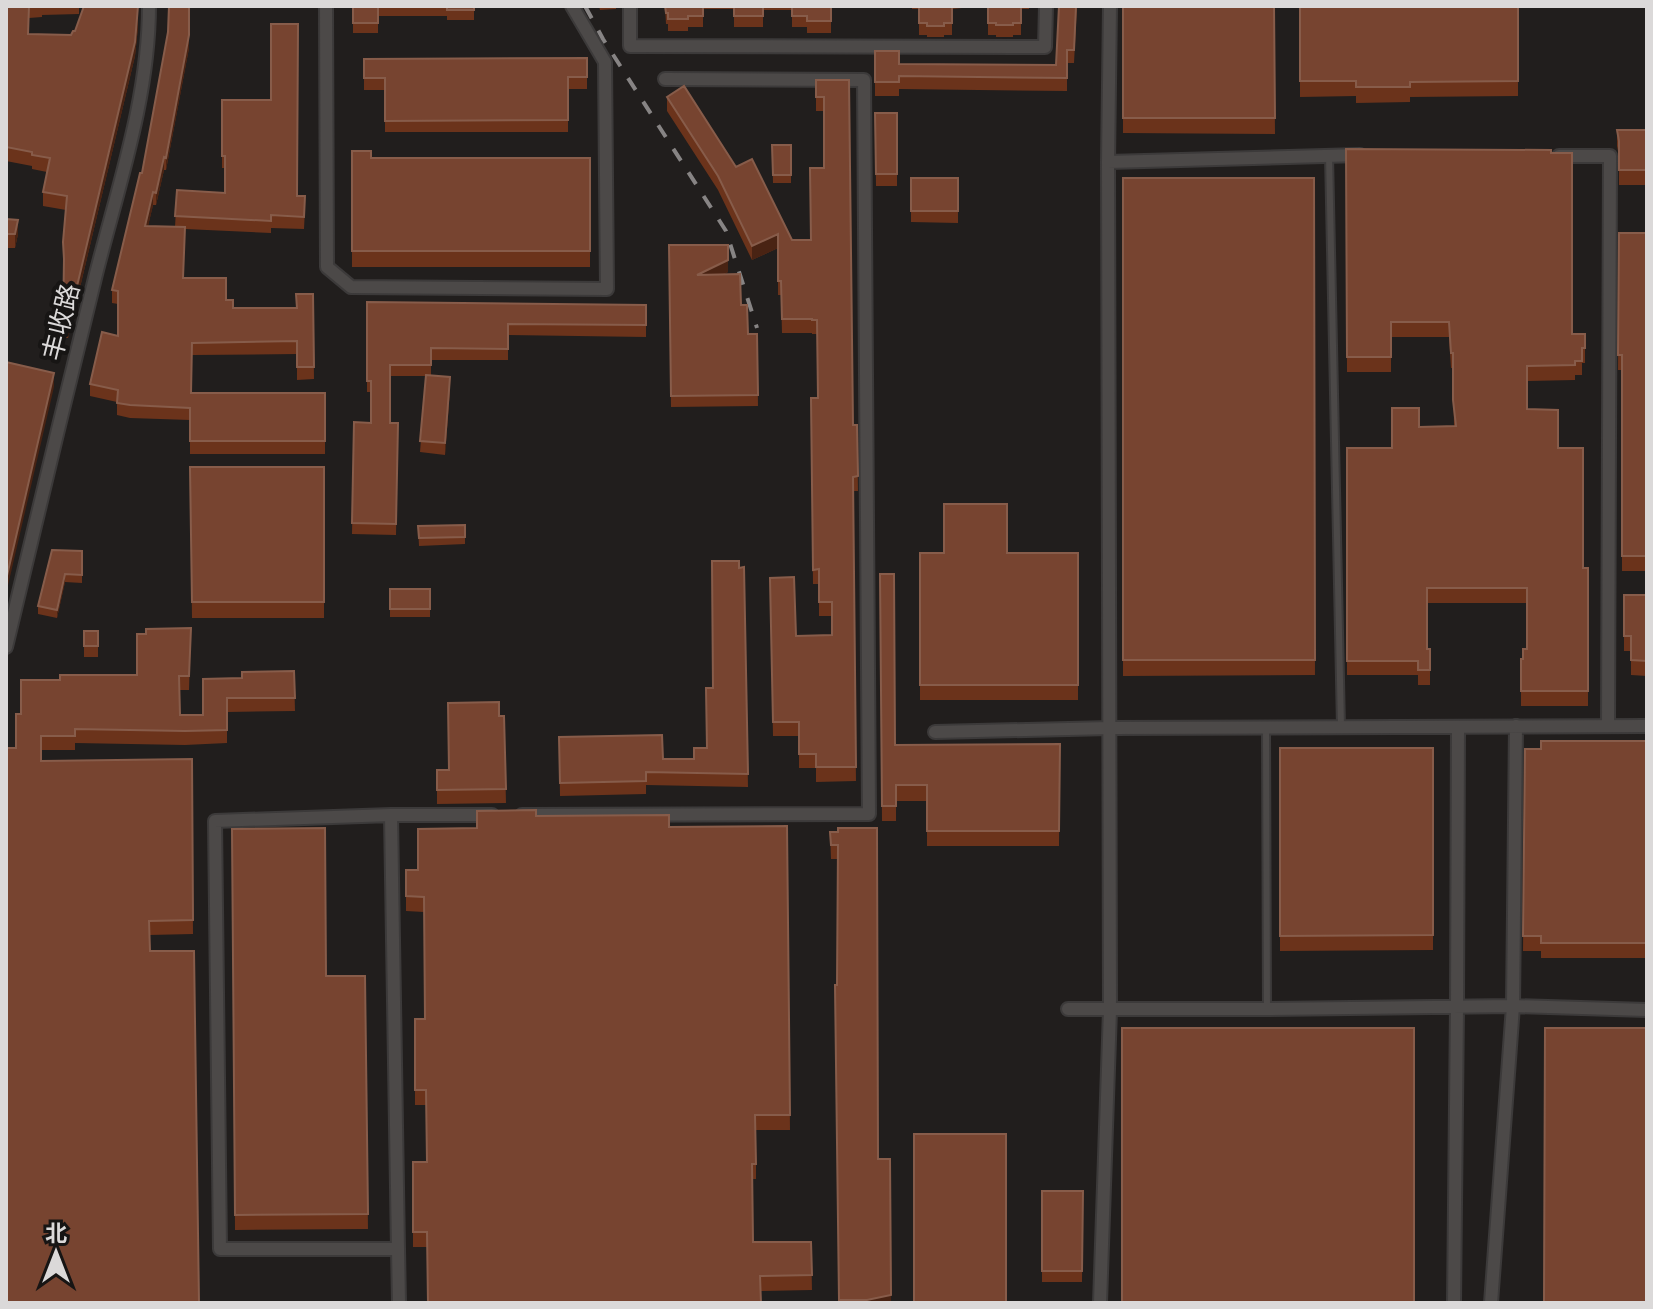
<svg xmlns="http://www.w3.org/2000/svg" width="1653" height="1309" viewBox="0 0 1653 1309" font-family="'Varela Round','Noto Sans SC',sans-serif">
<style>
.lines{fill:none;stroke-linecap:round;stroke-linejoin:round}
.lane-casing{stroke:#3c3a3a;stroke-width:10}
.street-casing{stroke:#3c3a3a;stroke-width:16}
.lane{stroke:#4c4948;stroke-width:6}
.street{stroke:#4c4948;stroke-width:12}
.rail{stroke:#878484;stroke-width:4;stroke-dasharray:14 14;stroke-linecap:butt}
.wall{fill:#6b331b}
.shaded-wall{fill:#492313}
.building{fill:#774430;stroke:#875c4a;stroke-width:2}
.labels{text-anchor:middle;stroke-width:8;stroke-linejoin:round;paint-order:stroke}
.street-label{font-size:26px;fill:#dbd9d9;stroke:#171514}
</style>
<rect width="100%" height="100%" fill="#211e1d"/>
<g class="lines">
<g class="lane-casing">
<path id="lane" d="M1329 155 1341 727
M1266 729 1267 1009"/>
</g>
<g class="street-casing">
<path id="street" d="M326 6 327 267 351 287 607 289 605 62 572 6
M630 6V46L1045 47 1046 6
M1559 156H1610L1608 726
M1108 162 1360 155
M6 647C36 523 65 398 96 274 118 187 149 97 149 6
M935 732 1110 728 1647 726
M391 815H492
M522 815 869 814 864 80 665 79
M1068 1009H1267L1513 1006 1647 1010
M398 1249H220L215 821 391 815 398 1249 399 1303
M1100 1303 1110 1010 1108 162 1110 6
M1454 1303 1457 1007 1458 728
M1491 1303 1513 1006 1516 726"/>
</g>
<use href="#lane" class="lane"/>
<use href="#street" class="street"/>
<path class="rail" d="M585 6 603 39 726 231 757 328"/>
</g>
<path class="wall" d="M6 6H79V14L42 15V17L29 18V34L71 35 75 31 138 6V27L135 56 68 338H63L64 270 63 242 66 210 43 206V192L47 172 32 169V166L6 161Z
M189 6V48L166 170H164L156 205H153L148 226 175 227 177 190 225 193V168H222V100L297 196 305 209 304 229 271 228V233L185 229 183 278 226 300 233 308H296L313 294 314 379 297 380V354L192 355 191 393H325V454H190V420L130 418 117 415V402L90 396V384L118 336V304L112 303V290L142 173Z
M353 6H474V20H447V16H378V33H353Z
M599 6H616V9L600 10Z
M665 6H831V33H807V27H792V10H763V27H734V9H703V27H688V31H668V24H666Z
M912 6H1029V9H1021V35H1013V37H996V35H988V8H962L952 9V35H944V37H927V35H919V9H912Z
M1059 6H1077L1074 63H1067V91L899 89V96H875V51L899 64 1056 65Z
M1123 6H1274L1275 134 1123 133Z
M1300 6H1518V96L1410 97V102L1356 103V96L1300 97Z
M587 58V89H568V132H385V90H364V59Z
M816 80H849L853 425H857L858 491H853L856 781 816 782V768H799V736H773L770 578 796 636 832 635V616H819V584H813L811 398H818L817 334H812V333H782L781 295H778V248L752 260 718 190 667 111V97L736 167 792 240H811L824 168V111H816Z
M875 113H897V186H876Z
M1617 130H1647V185H1619V156L1617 146Z
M772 145H791V183H773Z
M1346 149 1572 334H1585V363H1582V375H1575V380L1527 381V409L1558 448 1583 568H1588V706H1521V659H1523L1527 649V603H1427V649H1430V685H1418V675H1347V448H1392L1419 427 1454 426 1453 368H1451L1449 337H1391V372H1347Z
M352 151 371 158H590V267H352Z
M911 178H958V223L911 222Z
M1123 178H1314L1315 675 1123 676Z
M6 219 18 234 15 248H6Z
M1619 233H1647V571H1622V370H1618Z
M669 245 728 272 722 275 741 305 748 334H757L758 406 671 407Z
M367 302 646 305V337L508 335V360H431V375L450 389 445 455 420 452 426 376H390V423H398L396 535 352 534 354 422 371 423V392H367Z
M190 467H324V618H192Z
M465 525V544L419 546 418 526Z
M82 551V583L65 582 57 618 38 614V606Z
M920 553H1078V700H920Z
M744 567 748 787 646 785V794L560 796 559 737 663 759H694L707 748 713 688 739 568Z
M880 574 895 745 1060 744 1059 846H927V801H896V821H882Z
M390 589H430V617H390Z
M1624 595H1647V676L1631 675V651H1624Z
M191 628 189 690H180V715H203L242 678 294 671 295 711 227 712V743L185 745 75 743V750H41V761L192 759 193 934 149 935 150 951 199 1303 16 748 21 714 60 680 137 675 146 634Z
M84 631H98V657H84Z
M499 716H504L506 803 437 804V770H448Z
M1647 741V958H1541V951H1523L1525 749H1541Z
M1280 748H1433V950L1280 951Z
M536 816 669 827 787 826 790 1130H756V1179H752L753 1242H811L812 1290 760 1291 427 1247H413V1162H427L426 1105H415V1019H425L424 912 406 911V870H418L477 828Z
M232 829 326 976H365L368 1229 235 1230Z
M830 832H838L878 1159 891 1303H839L835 999 837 985 838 859H831Z
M1042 1191H1083L1082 1282H1042Z"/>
<path class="shaded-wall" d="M138 6V27L135 56 68 338V324Z
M189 6V48L166 170V158Z
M164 157V170L156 205V193Z
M153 192V205L145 239V226Z
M18 220V234L15 248V234Z
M778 234V248L752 260V246Z
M728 260V272L697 287V275Z
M54 373V387L6 594V580Z
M450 377V389L445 455V443Z
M65 574V582L57 618V610Z
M891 1295V1303H867V1300Z"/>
<path class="building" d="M6 6H29L28 34 71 35 73 31H75L84 6H138L135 42 68 324 63 323 64 259 63 242 67 196 43 192 50 158 32 155V152L6 147Z
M169 6H189V35L166 158 164 157 156 193 153 192 145 226 185 227 183 278H226V300H233V308H297L296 294H313L314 367H297V341L192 343 191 393H325V441H190V408L130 405 117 403 118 390 90 384 102 332 118 336V291L112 290 140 173H142L168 32Z
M353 6H474V10H447V6H378V23H353Z
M665 6H703V16H688V19H668V13H666Z
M734 6H763V16H734Z
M792 6H831V21H807V16H792Z
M919 6H952V23H944V26H927V23H919Z
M988 6H1021V23H1013V25H996V23H988Z
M1059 6H1076L1074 50H1067V78L899 76V82H875V51H899V64L1056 65Z
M1123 6H1274L1275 118H1123Z
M1300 6H1518V81L1410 82V87H1356V81H1300Z
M271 24H298L297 196H305L304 217 271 215V221L175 216 177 190 225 193V156H222V100H271Z
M587 58V77H568V120L385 121V78H364V59Z
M816 80H849L853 425H857L858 476 853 477 856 767H816V754H799V722H773L770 578 794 577 796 636 832 635V602H819V569L813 570 811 398H818L817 320H812V319H782L781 281H778V234L752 246 718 176 667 97 684 86 736 167 752 159 792 240H811L810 168H824V97H816Z
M875 113H897V174H876Z
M1617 130H1647V170H1619V141Z
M772 145H791V175H773Z
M1346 149 1551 150V153H1572V334H1585V348H1582V361H1575V365L1527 366V409L1558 410V448H1583V568H1588V691H1521V659H1523V649H1527V588H1427V649H1430V670H1418V661H1347V448H1392V408H1419V427L1456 426 1453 400V353H1451L1449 322H1391V357H1347Z
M352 151H371V158H590V251H352Z
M911 178H958V211H911Z
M1123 178H1314L1315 660H1123Z
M6 219 18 220 15 234H6Z
M1619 233H1647V556H1622V355H1618Z
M669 245H728V260L697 275 740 274 741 305H747L748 334H757L758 395 671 396Z
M367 302 646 305V325L508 324V349L431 348V365H390V423H398L396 524 352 523 354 422 371 423V381H367Z
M6 362 54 373 6 580Z
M426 375 450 377 445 443 420 441Z
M190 467H324V602H192Z
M944 504H1007V553H1078V685H920V553H944Z
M465 525V537L419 538 418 526Z
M52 550 82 551V575L65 574 57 610 38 606Z
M712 561H739V568L744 567 748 774 646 772V781L560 783 559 737 662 735 663 759H694V748H707L706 688H713Z
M880 574H894L895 745 1060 744 1059 831H927V785H896V806H882Z
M390 589H430V609H390Z
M1624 595H1647V661L1631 660V636H1624Z
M191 628 189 676H179L180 715H203V679L242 678V672L294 671 295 698H227V730L185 731 75 729V736H41V761L192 759 193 920 149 921 150 951H194L199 1303H6V748H16V714H21V680H60V675H137V634H146V629Z
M84 631H98V646H84Z
M499 702V716H504L506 789 437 790V770H449L448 703Z
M1541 741H1647V943H1541V936H1523L1525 749H1541Z
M1280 748H1433V935L1280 936Z
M536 810V816L669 815V827L787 826 790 1115H755L756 1164H752L753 1242H811L812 1275 760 1276 761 1303H428L427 1232H413V1162H427L426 1090H415V1019H425L424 897 406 896V870H418V829L477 828V811Z
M325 828 326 976H365L368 1214 235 1215 232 829Z
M838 828H877L878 1159H890L891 1295 867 1300H839L835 985H837L838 845H831L830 832H838Z
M1122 1028H1414V1303H1122Z
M1545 1028H1647V1303H1544Z
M914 1134H1006V1303H914Z
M1042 1191H1083L1082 1271H1042Z"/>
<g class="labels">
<g class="street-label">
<text transform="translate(61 322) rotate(-76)" y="9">丰收路</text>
</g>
</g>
<rect width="1653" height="1309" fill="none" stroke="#dbd9d9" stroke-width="16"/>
<g transform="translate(56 1253)" stroke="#171514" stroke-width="6" paint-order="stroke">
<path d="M0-6L14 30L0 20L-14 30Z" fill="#dbd9d9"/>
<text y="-12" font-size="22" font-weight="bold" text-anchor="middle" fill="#dbd9d9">北</text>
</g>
</svg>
